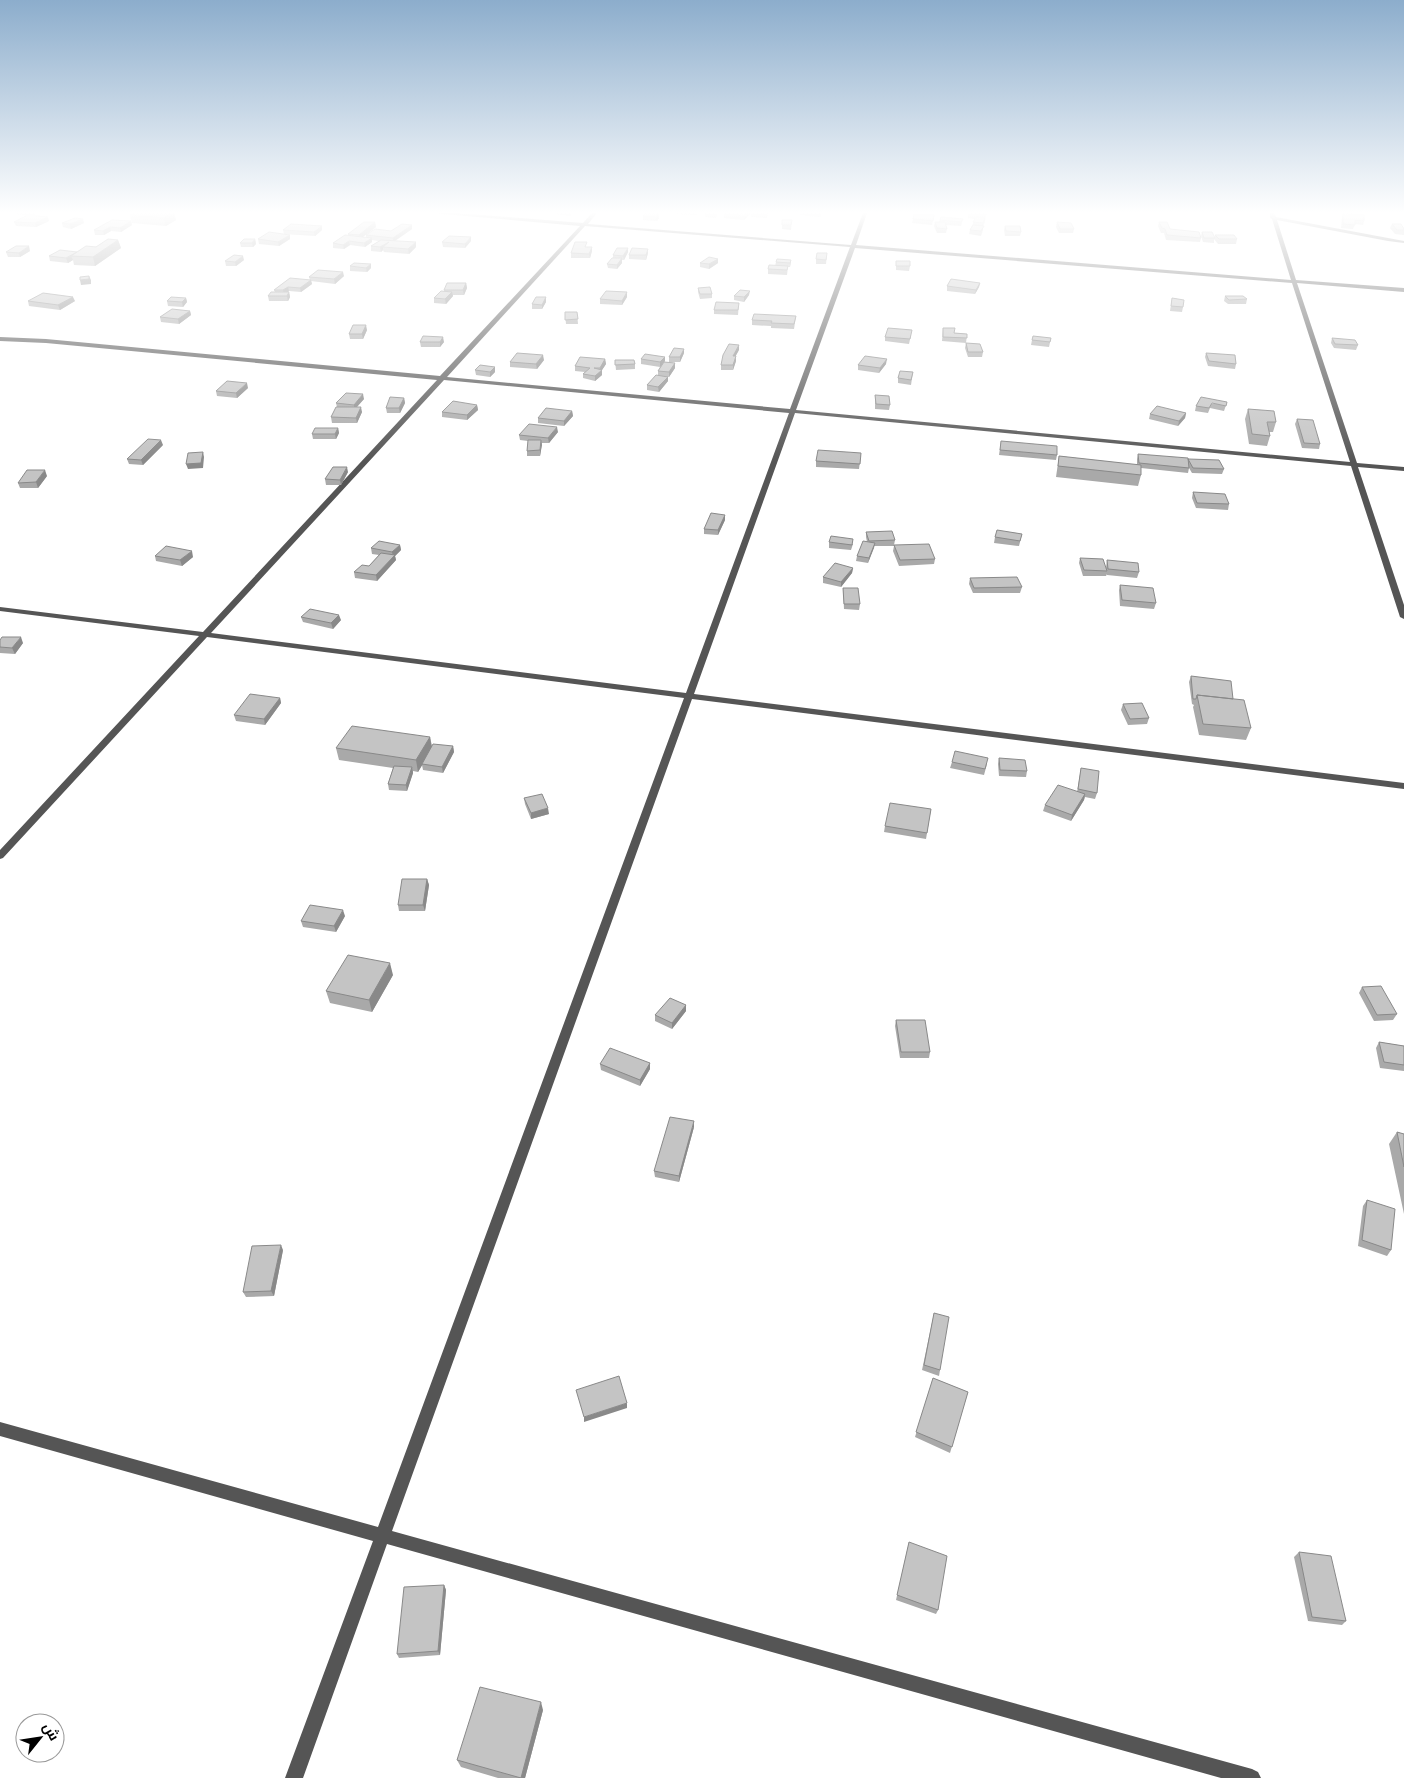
<svg xmlns="http://www.w3.org/2000/svg" width="1404" height="1778" viewBox="0 0 1404 1778" font-family="'Fira Sans',Cairo,sans-serif">
<style>
.lines{fill:none;stroke-linecap:round;stroke-linejoin:round}
.minor{fill:#555;fill-rule:evenodd}
.wall{fill:#a9a9a9}
.shaded-wall{fill:#898989}
.building{fill:#c4c4c4;stroke:#898989}
</style>
<rect width="100%" height="100%" fill="#fff"/>
<g class="lines">
<path class="minor" d="M432 213H456L583 223 592 213H597L588 224 851 245 863 213H867L856 245 1291 280 1272 219 1270 218V213H1274L1276 217 1404 241V243L1388 241 1277 220 1296 280 1404 288V292L1297 283 1357 463 1404 467V471L1358 467 1404 605V619L1400 617 1351 466 795 413 694 694 1404 783V789L692 699 392 1531 1252 1769 1258 1772 1261 1778H1221L387 1544 303 1778H285L373 1541 0 1436V1422L378 1527 684 698 207 637 3 858 0 859V850L199 636 0 611V607L203 632 437 380 46 343 0 341V337L46 339 440 376 580 226ZM585 226 850 247 790 409 447 377ZM855 248 1292 283 1350 462 796 410ZM444 380 789 413 686 693 211 633Z"/>
</g>
<path class="wall" d="M15 213H37L33 216 15 214Z
M174 213 176 220 166 226 132 223 130 215Z
M556 213H573L570 216 556 214Z
M676 213H698L697 215 676 214Z
M705 213H717L716 218 705 217Z
M751 213H768L767 218 751 217Z
M800 213H822L820 217 800 215Z
M968 213H986L985 222 983 226V230L981 236 969 234 970 230 975 219 968 218Z
M1343 213 1364 221 1363 225 1355 224 1353 229 1341 228 1342 217Z
M659 214V218L657 221 643 220V216Z
M724 214H750L744 220 724 218Z
M913 219 933 220 932 225 912 223Z
M963 219 961 226 946 225 947 229 946 233H937L934 226 935 222H939L940 220Z
M782 220H792L791 230 782 229Z
M49 221 36 227 16 226 14 222Z
M131 221 132 225 121 232 111 231 104 235H95L94 230Z
M375 222 376 227 363 237 366 238V235L391 231 412 229 395 241 416 247 409 254 384 252 383 250 381 252 371 251V246L379 241 372 240V242L365 247 350 245 344 249 333 248V243L348 236V234Z
M1057 222 1074 229 1073 233H1059L1056 227Z
M1159 222 1170 229 1201 238 1200 242 1166 240 1164 233H1161L1158 226Z
M62 223H84L71 229 63 227Z
M1392 224 1404 229V235L1395 234 1390 228Z
M1005 226 1021 232 1020 236H1005L1004 230Z
M283 230H322L315 236 284 234Z
M1202 232 1215 238V235L1237 239 1236 244H1218L1214 239V243L1203 242 1201 236Z
M290 235V239L279 246 259 244 258 239Z
M255 239 256 244 253 247H241L240 243Z
M118 240 121 248 95 266 74 265 73 260 68 263 50 261 49 256 77 252Z
M471 241 465 248 443 247 442 242Z
M587 247 592 251 590 258H571V253Z
M30 251 20 257H8L6 252Z
M628 252 624 260H622V263L617 269 608 268 607 264 613 258V255Z
M648 253 646 260 629 259V255Z
M827 253 826 264H816V259Z
M718 259V263L709 269 700 267V263Z
M244 260 236 266H226L225 261Z
M791 260V264L790 267H788L787 275 768 274V269L775 266 776 262Z
M896 261 910 266 909 271 896 270Z
M371 264V268L367 272 350 271V266Z
M344 276 335 284 311 281 312 284 301 292 289 291 288 292H289L290 297 288 301H269L268 296 275 292 274 290 310 280 309 277Z
M466 283 467 288 464 295H453V296L446 304 434 303V298L444 291V290Z
M980 283 979 287 975 294 947 291V286Z
M698 288 712 294V298L700 299 698 292Z
M749 295 744 302 734 300V296Z
M1225 296 1247 299 1246 304H1228L1224 301Z
M546 297V302L542 309H532V304Z
M627 297 622 305 600 304V299Z
M186 298 187 302 183 307 168 306 167 301Z
M1172 298 1183 307 1182 312 1170 311Z
M28 301H75L60 310 29 306Z
M739 303 738 315 714 314V310Z
M190 311 191 315 179 324 161 322 160 317Z
M565 312H577L578 324H566Z
M796 316 794 329 771 328V326L752 325V320Z
M943 328 954 333 967 334 966 343 942 341Z
M367 330 363 339H350L349 334Z
M911 335 909 344 885 341V337Z
M1051 338 1049 347 1031 345 1032 340Z
M1332 338 1358 345 1356 350 1334 348 1331 343Z
M420 342H444L440 347H421Z
M966 343 983 352 982 357H968L965 348Z
M739 350 735 356 736 361 733 370H721V365Z
M684 353 680 362H669V357Z
M1206 353 1236 364 1235 369 1208 366 1205 357Z
M605 359 606 364 602 370V375L595 381 583 378V374L585 372 575 371V366Z
M641 359 665 361 664 362 675 363V368L669 377H668V381L659 392 647 390V385L658 375V371L660 367 641 364Z
M544 360 537 369 510 367V362Z
M615 360 635 364V369L616 370Z
M886 364 879 373 858 370V365Z
M475 370 495 372 490 377 476 375Z
M913 372 911 385 898 383V378Z
M248 388 237 398 217 396 216 391Z
M875 395 890 405 889 410 875 409Z
M404 398 405 403 400 413H387L386 408Z
M364 399 357 407 362 412 357 423H332L331 417 337 407 336 403Z
M1227 402 1224 411 1210 408 1208 413 1195 411 1196 406Z
M477 405 478 410 467 420 442 417V412Z
M1248 409 1276 422 1273 432H1269L1270 436 1267 446 1249 444 1245 419Z
M572 411 573 416 564 426 538 423V418Z
M1186 413 1185 418 1178 426 1149 419 1150 414Z
M1297 419 1320 444 1319 449 1302 448 1295 424Z
M338 428 339 433 336 439H313L312 434Z
M558 432 549 443H542L540 456H527V451L528 441 520 440 519 435Z
M1001 441 1057 455 1056 460 999 455Z
M163 445 143 465 129 464 127 459Z
M861 453 859 469 816 467V461Z
M1138 454 1188 459 1224 469 1222 474 1192 473 1189 468 1188 473 1141 468V475L1138 486 1056 477 1059 456 1137 465V459Z
M348 472 341 485H326L325 479Z
M47 476 38 488H20L18 483Z
M1193 492 1229 504 1228 510 1196 508 1192 498Z
M725 515V520L718 535 704 534V529Z
M866 532 895 540 894 545 935 559 934 564 899 566 893 551 894 546H874L868 563 856 561 857 556 867 542 866 537Z
M1022 534 1019 546 994 543 995 537Z
M829 542 853 544 851 550 829 548Z
M400 545 401 550 395 556 396 560 377 581 355 578 354 572 369 566 379 555 372 554 371 548Z
M155 556 193 557 182 566 156 561Z
M1080 558 1106 568 1107 560 1139 572 1137 578 1107 575V574L1106 576H1083L1079 563Z
M853 568 852 573 841 587 823 583V577Z
M970 578 1022 587 1020 593H973L969 584Z
M1120 585 1156 603 1154 609 1120 606 1119 590Z
M843 588 860 604 859 610 844 609Z
M301 617 341 620 333 629 303 622Z
M0 640 23 643 15 654 0 653Z
M1191 676 1233 699 1251 728 1246 740 1199 735 1193 707 1194 705 1192 704 1189 682Z
M280 698 281 703 265 725 236 721 234 715Z
M1123 704 1149 718 1147 724 1128 725 1121 710Z
M430 737 432 746H453L454 752 443 773 423 770 422 765 418 772 413 771V773L407 791 389 790 388 784 393 768 339 760 336 748Z
M999 758 1027 771 1026 777 999 776 998 764Z
M952 762 987 764 984 775 950 768Z
M1081 768 1097 793 1095 799 1085 797 1084 800 1071 821 1043 811 1045 805 1077 792Z
M524 798 549 814 531 819 525 804Z
M931 809 926 839 884 832 885 826Z
M427 879 429 885 425 911H399L398 905Z
M345 916 336 932 303 927 301 921Z
M393 975 372 1012 330 1003 326 991Z
M1362 987 1397 1014 1393 1020 1374 1021 1359 993Z
M686 1005V1011L672 1029 655 1021V1015Z
M896 1020 930 1052 929 1058H900L895 1026Z
M1379 1042 1404 1046V1071L1380 1068 1376 1048Z
M650 1063V1069L640 1086 601 1070 600 1064Z
M694 1127 679 1182 655 1177 654 1171Z
M1397 1132 1404 1134V1214L1389 1144Z
M1367 1200 1391 1250 1387 1256 1358 1246 1363 1206Z
M283 1250 274 1296 246 1297 243 1292Z
M934 1313 940 1370 939 1376 922 1370Z
M933 1378 968 1392 950 1453 915 1437Z
M909 1542 938 1610 936 1614 896 1600Z
M1299 1552 1346 1621 1342 1625 1308 1621 1294 1557Z
M444 1585 446 1590 440 1655 399 1658 397 1654Z
M543 1710 525 1778H498L461 1767 457 1760Z"/>
<path class="shaded-wall" d="M171 213H174L176 220 166 226 164 218Z
M747 213H750V214L744 220 745 216Z
M659 214V218L657 221 656 217Z
M48 217 49 221 36 227 35 223Z
M83 219 84 223 71 229 70 224Z
M131 221 132 225 121 232 120 228Z
M375 222 376 227 360 239 359 235Z
M412 225V229L393 242V238Z
M322 226V230L315 236 314 232Z
M110 227 111 231 104 235 103 231Z
M290 235V239L279 246 278 242Z
M471 237V241L465 248V244Z
M372 238V242L365 247 364 243Z
M255 239 256 244 253 247 252 243Z
M118 240 121 248 95 266 93 257Z
M349 241 350 245 344 249 343 245Z
M389 242 383 247V250L381 252 380 247Z
M416 242V247L409 254 408 249Z
M29 246 30 251 20 257 19 253Z
M592 247V251L590 258 589 254Z
M628 248V252L624 260 623 256Z
M648 249V253L646 260V255Z
M71 256 73 260 68 263 66 258Z
M243 256 244 260 236 266 235 262Z
M622 258V263L617 269V265Z
M718 259V263L709 269V264Z
M371 264V268L367 272 366 268Z
M343 272 344 276 335 284 334 279Z
M89 276 91 280V284L81 285 80 280Z
M311 280 312 284 301 292 300 288Z
M466 283 467 288 464 295 463 290Z
M980 283 979 287 975 294 976 290Z
M288 287 289 291 284 295 283 290Z
M750 291 749 295 744 302V297Z
M289 292 290 297 288 301 287 296Z
M452 292 453 296 446 304 445 299Z
M627 292V297L622 305V301Z
M73 297 75 301 60 310 58 305Z
M546 297V302L542 309V305Z
M186 298 187 302 183 307 182 302Z
M190 311 191 315 179 324 178 319Z
M366 325 367 330 363 339 362 334Z
M443 337 444 342 440 347V342Z
M739 345V350L733 361V356Z
M684 349V353L680 362V357Z
M543 355 544 360 537 369 536 364Z
M736 356V361L733 370V365Z
M665 357V361L660 367V362Z
M605 359 606 364 602 370V375L595 381V376L600 371V368Z
M887 359 886 364 879 373 880 368Z
M675 363V368L669 377V372Z
M495 367V372L490 377V372Z
M668 377V381L659 392 658 387Z
M247 383 248 388 237 398 236 393Z
M363 394 364 399 354 410V405Z
M404 398 405 403 400 413 399 408Z
M477 405 478 410 467 420V415Z
M361 407 362 412 357 423 356 418Z
M572 411 573 416 564 426V421Z
M1186 413 1185 418 1178 426 1179 421Z
M557 427 558 432 549 443 548 438Z
M338 428 339 433 336 439 335 434Z
M161 440 163 445 143 465 141 460Z
M541 440 542 445 540 456V450Z
M203 452 204 457 203 468 188 469 186 464Z
M347 467 348 472 341 485 340 480Z
M45 470 47 476 38 488 36 482Z
M725 515V520L718 535V530Z
M875 543 874 548 868 563 869 558Z
M400 545 401 550 395 556 396 560 377 581 376 575 393 557 392 552Z
M192 551 193 557 182 566 180 560Z
M853 568 852 573 841 587V582Z
M339 615 341 620 333 629 331 623Z
M21 637 23 643 15 654 12 648Z
M280 698 281 703 265 725 264 719Z
M430 737 432 749 418 772 416 760Z
M453 746 454 752 443 773 442 767Z
M412 767 413 773 407 791 406 785Z
M1085 794 1084 800 1071 821 1072 815Z
M548 808 549 814 531 819V813Z
M427 879 429 885 425 911 423 905Z
M343 910 345 916 336 932 334 926Z
M390 963 393 975 372 1012 369 1000Z
M686 1005V1011L672 1029V1023Z
M650 1063V1069L640 1086V1080Z
M694 1121V1127L679 1182V1176Z
M281 1245 283 1250 274 1296 271 1291Z
M627 1403V1408L584 1422V1417Z
M444 1585 446 1590 440 1655 438 1651Z
M541 1702 543 1710 525 1778H521Z"/>
<path class="building" d="M133 213H171L164 218 130 215Z
M645 213H654L659 214 656 217 643 216Z
M724 213H747L745 216 724 214Z
M968 213H986V215L968 214Z
M1343 213 1364 215V221L1355 220V225L1343 224Z
M914 214 934 215 933 221 913 219Z
M28 215 48 217 35 223 14 222Z
M941 217 963 219 961 222 940 220Z
M976 217 985 218 983 223 973 222Z
M75 218 83 219 70 224 62 223Z
M112 220 131 221 120 228 110 227 103 231 94 230Z
M782 220H792L791 225H782Z
M364 222H375L359 235 348 234Z
M935 222H945L947 229 937 228Z
M1057 222 1071 223 1074 229H1060Z
M1159 222H1167L1170 229 1199 232 1201 238 1167 235 1165 229 1162 228Z
M291 224 322 226 314 232 283 230Z
M402 224 412 225 393 238 366 235 375 229 391 231Z
M1392 224H1401L1404 229V230H1397Z
M973 225 984 226 981 231 970 230Z
M1005 226H1020L1021 232 1006 231Z
M269 232 290 235 278 242 258 239Z
M1202 232H1212L1215 238H1204Z
M345 235 372 238 364 243 349 241 343 245 333 243Z
M1215 235H1234L1237 239H1219Z
M449 236 471 237 465 244 442 242Z
M108 239 118 240 93 257 71 256 86 246 96 247Z
M244 239H255L252 243H240Z
M381 240 416 242 408 249 383 247 389 242 380 247 371 246Z
M575 242H587L585 247H592L589 254 571 253Z
M16 246H29L19 253 6 252Z
M617 248H628L623 256 613 255Z
M632 248 648 249 646 255H629Z
M60 250 77 252 66 258 49 256Z
M817 253H827L826 260 816 259Z
M234 255 243 256 235 262 225 261Z
M709 257 718 259 709 264 700 263Z
M612 258H622L617 265 607 264Z
M777 259 791 260 790 263 776 262Z
M896 261H910V266H896Z
M354 263 371 264 366 268 350 266Z
M769 265 788 266 787 270 768 269Z
M318 270 343 272 334 279 309 277Z
M89 276V279L80 280V277Z
M290 278 311 280 300 288 288 287 283 290H274Z
M951 279 980 283 976 290 947 286Z
M447 283H466L463 290H444Z
M710 287 712 294H700L698 288Z
M740 290 750 291 744 297 734 296Z
M441 291 452 292 445 299 434 298Z
M606 291 627 292 622 301 600 299Z
M271 292H289L287 296H268Z
M43 293 73 297 58 305 28 301Z
M1225 296H1243L1247 299 1229 300Z
M171 297 186 298 182 302 167 301Z
M536 297H546L542 305 532 304Z
M1172 298 1184 300 1183 307 1171 306Z
M716 302 739 303 738 310H714Z
M172 309 190 311 178 319 160 317Z
M565 312H577L578 319 565 320Z
M754 314 796 316 794 324 771 323 772 321 752 320Z
M353 325H366L362 334H349Z
M888 328 912 330 910 339 885 337Z
M943 328H955L954 333 967 334V338L943 337Z
M423 336 443 337 440 342H420Z
M1033 336 1051 338 1050 342 1032 340Z
M1332 338 1355 340 1358 345 1335 344Z
M966 343 980 344 983 352H968Z
M729 344 739 345 733 356H736L733 365H721L723 355Z
M674 348 684 349 680 357H669Z
M517 353 543 355 536 364 510 362Z
M1206 353 1235 355 1236 364 1209 361Z
M645 354 665 357 660 362 641 359Z
M865 356 887 359 880 368 858 365Z
M580 357 605 359 600 368H594L602 370 595 376 583 374 590 368 575 366Z
M615 360H634L635 364 615 365Z
M664 362 675 363 669 372 658 371Z
M480 365 495 367 490 372 475 370Z
M900 371 913 372 911 380 898 378Z
M656 375 668 377 658 387 647 385Z
M227 381 247 383 236 393 216 391Z
M346 393 363 394 354 405 336 403Z
M875 395 889 396 890 405 876 404Z
M390 397 404 398 399 408H386Z
M1201 397 1227 402 1226 406 1212 403 1209 408 1196 406Z
M453 401 477 405 467 415 442 412Z
M1157 406 1186 413 1179 421 1150 414Z
M336 407H361L356 418 331 417Z
M546 408 572 411 564 421 538 418Z
M1248 409 1274 411 1276 422H1267L1270 436 1252 434Z
M1297 419 1313 420 1320 444 1304 443Z
M529 424 557 427 548 438 519 435Z
M315 428H338L335 434H312Z
M148 439 161 440 141 460 127 459Z
M528 440H541L540 450 527 451Z
M1001 441 1057 446V455L1000 450Z
M818 450 861 453 860 464 816 461Z
M203 452 201 463 186 464 188 453Z
M1138 454 1188 458 1189 468 1139 463Z
M1059 456 1141 465V475L1058 466Z
M1188 459 1219 460 1224 469 1193 468Z
M333 467H347L340 480 325 479Z
M27 470H45L36 482 18 483Z
M1193 492 1225 494 1229 504 1197 503Z
M711 513 725 515 718 530 704 529Z
M997 530 1022 534 1020 541 995 537Z
M892 531 895 540 869 541 866 532Z
M831 536 853 539 852 545 829 542Z
M379 541 400 545 392 552 371 548Z
M863 541 875 543 869 558 857 556Z
M929 544 935 559 900 560 894 545Z
M166 546 192 551 180 560 155 556Z
M381 553 395 555 376 575 354 572 362 565 369 566Z
M1080 558 1103 559 1107 571 1084 570Z
M1107 560 1138 563 1139 572 1108 569Z
M835 563 853 568 841 582 823 577Z
M1017 577 1022 587 974 588 970 578Z
M1120 585 1153 588 1156 603 1122 600Z
M843 588H858L860 604H844Z
M310 609 339 615 331 623 301 617Z
M2 637H21L12 648 0 647V640Z
M1191 676 1231 681 1233 699 1197 695 1196 699H1193Z
M250 694 280 698 264 719 234 715Z
M1197 695 1244 700 1251 728 1203 724Z
M1142 703 1149 718 1130 719 1123 704Z
M352 726 430 737 416 760 336 748Z
M433 744 453 746 442 767 422 764Z
M955 751 988 758 985 769 952 762Z
M999 758 1025 760 1027 771 1000 770Z
M394 766 412 767 406 785 388 784Z
M1081 768 1099 771 1097 793 1078 789Z
M1058 785 1085 794 1072 815 1045 805Z
M542 794 548 808 531 813 524 798Z
M890 803 931 809 927 833 885 826Z
M402 879H427L423 905H398Z
M310 905 343 910 334 926 301 921Z
M348 955 390 963 369 1000 326 991Z
M1381 986 1397 1014 1377 1015 1362 987Z
M670 998 686 1005 672 1023 655 1015Z
M896 1020H925L930 1052H901Z
M1379 1042 1404 1046V1065L1384 1062Z
M610 1048 650 1063 640 1080 600 1064Z
M670 1117 694 1121 679 1176 654 1171Z
M1397 1132 1404 1134V1167Z
M1367 1200 1395 1209 1391 1250 1362 1240Z
M281 1245 271 1291 243 1292 252 1246Z
M934 1313 949 1317 940 1370 924 1365Z
M619 1376 627 1403 584 1417 576 1390Z
M933 1378 968 1392 952 1447 916 1432Z
M909 1542 947 1556 938 1610 897 1595Z
M1299 1552 1331 1556 1346 1621 1312 1617Z
M444 1585 438 1651 397 1654 404 1587Z
M480 1687 541 1702 521 1778 457 1760Z"/>
<linearGradient id="sky" x2="0" y2="1"><stop stop-color="#8cadcc"/><stop offset="0.46" stop-color="#fff"/><stop offset="1" stop-color="#fff" stop-opacity="0"/></linearGradient>
<rect width="1404" height="462" fill="url(#sky)"/>
<g transform="translate(40 1738) rotate(60)"><circle r="24" fill="#ffffff" stroke="#999999"/>
<path d="M0-4L9 19L0 12L-9 19Z" fill="#000000"/>
<text y="-8" font-size="14" font-weight="bold" text-anchor="middle" fill="#000000">ش</text>
</g>
</svg>
